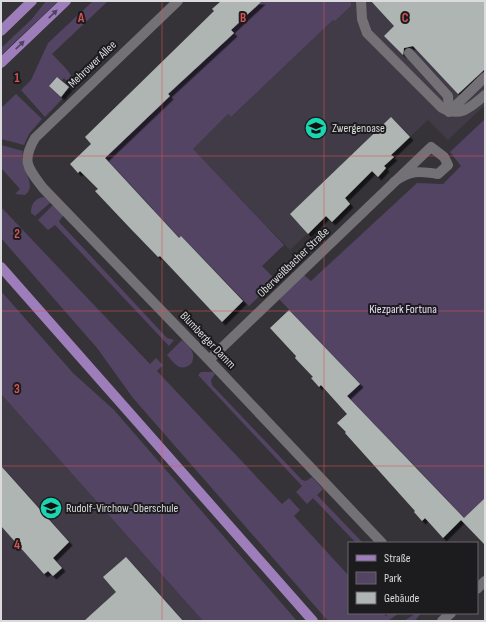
<svg xmlns="http://www.w3.org/2000/svg" width="486" height="622" viewBox="0 0 486 622" font-family="'Sofia Sans Condensed',sans-serif">
<style>
.built{fill:#403b46}
.green{fill:#534463}
.building{fill:#aeb5b3;filter:url(#shadow)}
.lines{fill:none;stroke-linecap:round;stroke-linejoin:round}
.minor{stroke:#737176;stroke-width:10}
.major{stroke:#9d7ebb;stroke-width:10}
.oneway{fill:#50435c}
.grid{fill:none;stroke:#d75455;stroke-width:1;stroke-opacity:0.55}
.labels{text-anchor:middle;stroke-width:4;stroke-linejoin:round;paint-order:stroke}
.street-label{font-size:12px;fill:#dbdadd;stroke:#1c1b1d}
.poi-label{font-size:12px;fill:#dbdadd;stroke:#1c1b1d;text-anchor:start}
.park-label{font-size:12px;fill:#ebdcfc;stroke:#1c1b1d}
.grid-label{font-size:13px;text-anchor:middle;font-weight:bold;fill:#d75455;stroke:#1c1b1d;stroke-width:4;stroke-linejoin:round;paint-order:stroke}
</style>
<defs>
<filter id="shadow"><feDropShadow dx="3.5" dy="3.5" stdDeviation="0" flood-color="#0009"/></filter>
</defs>
<rect width="100%" height="100%" fill="#353337"/>
<path class="built" d="M351 1H485V105L448 140 428 120 290 250 192 149 228 114 231 117 333 20 335 21 351 6Z
M1 394 203 621H1Z"/>
<path class="green" d="M46 1H58L2 54 1 48 31 20Z
M93 1H108L52 54C60 63 76 75 74 88L64 78 62 80 57 77 49 86 63 98 45 117 21 90 31 80 48 43Z
M259 1 260 3 263 1H351V6L335 21 333 20 231 117 228 114 193 149 284 245 262 266 276 280 249 306 181 236 179 238 161 219 151 211 153 209 105 158 170 96 168 94 233 32 231 30 251 12 249 10Z
M16 94 42 119 29 134 24 145 1 139V108Z
M485 119V498L464 518 410 461 400 454 401 452 346 397 359 384 279 299 304 275 311 281 417 183 443 184 461 166 450 152Z
M1 145 23 151C18 169 39 184 25 195L15 194 20 189 1 168Z
M44 197 51 202 35 216 31 213C31 204 35 198 44 197Z
M54 204 64 215 59 221 60 223 167 338 174 340 169 346 55 225 48 230 38 220Z
M1 207 150 364 156 358 163 365 157 371 282 504 289 498 300 510 294 516 349 576V613H383L386 616 390 613H399L388 621H328L133 398 97 348 1 238Z
M1 291 73 373 114 410 297 621H203L1 394Z
M182 340C190 347 197 353 191 364 180 373 174 363 167 355Z
M201 372H213L215 374 211 380 212 385 302 480 306 481 312 477 323 489 317 495 363 543H356L313 498 307 504 296 492 302 486 198 375Z
M416 613H421L415 621H404Z"/>
<path class="building" d="M221 1H262L231 30 234 33 168 94 170 96 105 158 179 238 181 236 243 301 222 322 160 256 158 257 129 227 95 191 98 189 80 171 78 173 70 164 91 144 85 137 214 11 212 9Z
M371 1H485V69L458 94 413 46 404 48 403 55 384 36 394 26Z
M57 77 69 87 61 97 49 86Z
M391 117 410 137 391 155 394 157 384 166 386 168 378 177 372 171 345 198 350 204 332 222 326 216 308 234 290 214Z
M289 310 360 384 347 396 464 518 485 498V545L461 520 443 538 425 518 422 521 414 512 415 511 345 433 346 432 337 423 347 414 321 385 319 387 311 378 313 377 295 358 296 356 270 328Z
M1 466 69 542 53 558 62 568 53 576 48 571 44 574 1 526Z
M126 557 183 621H84L116 592 103 577Z"/>
<g class="lines">
<path class="minor" d="M178 1 35 138C21 162 28 168 43 188L209 360 382 543
M361 1 362 19 367 33 442 108C460 118 471 107 485 95
M409 53 448 96 449 112
M449 112 485 77
M209 360 431 147 444 157 448 165 438 174C419 171 410 170 394 182
M477 589 485 581
M442 621 451 613"/>
<path class="major" d="M1 31 32 1
M1 63 66 1
M1 267 313 621"/>
</g>
<defs><path id="oneway-solid" d="M-6-.8H1V-3.2L6.5 0L1 3.2V.8H-6Z"/></defs>
<g class="oneway">
<use href="#oneway-solid" transform="translate(53 14) rotate(-44)"/>
<use href="#oneway-solid" transform="translate(20 45) rotate(-44)"/>
</g>
<path class="grid" d="M162 1V621M324 1V621M1 156H485M1 311H485M1 466H485"/>
<defs>
<g id="school-disc" transform="scale(1.15)"><circle r="9.5" fill="#1bd5b1" stroke="#1c1b1d"/><path d="M0-5L7-2L0 1L-7-2ZM-4 1L0 2.5L4 1V4Q0 6-4 4Z" fill="#111"/></g>
</defs>
<g fill-rule="evenodd">
<use href="#school-disc" x="316" y="128"/>
<use href="#school-disc" x="51" y="508"/>
</g>
<g class="labels">
<g class="street-label">
<text transform="translate(92 64) rotate(-44)" y="4">Mehrower Allee</text>
<text transform="translate(293 262) rotate(-44)" y="4">Oberweißbacher Straße</text>
<text transform="translate(208 340) rotate(46)" y="4">Blumberger Damm</text>
</g>
<g class="poi-label">
<text x="332" y="132">Zwergenoase</text>
<text x="66" y="512">Rudolf-Virchow-Oberschule</text>
</g>
<g class="park-label">
<text x="403" y="313">Kiezpark Fortuna</text>
</g>
</g>
<g class="grid-label">
<text x="81" y="22">A</text>
<text x="243" y="22">B</text>
<text x="405" y="22">C</text>
<text x="17" y="82">1</text>
<text x="17" y="238">2</text>
<text x="17" y="393">3</text>
<text x="17" y="549">4</text>
</g>
<rect width="486" height="622" fill="none" stroke="#dbdadd" stroke-width="4"/>
<rect x="348" y="542" width="130" height="72" fill="#1c1b1d" stroke="#68676a"/>
<rect x="356" y="555" width="20" height="6" fill="#9d7ebb" stroke="#68676a"/>
<text x="384" y="562" font-size="12" fill="#dbdadd">Straße</text>
<rect x="356" y="572" width="20" height="12" fill="#534463" stroke="#68676a"/>
<text x="384" y="582" font-size="12" fill="#dbdadd">Park</text>
<rect x="356" y="592" width="20" height="12" fill="#aeb5b3" stroke="#68676a"/>
<text x="384" y="602" font-size="12" fill="#dbdadd">Gebäude</text>
</svg>
